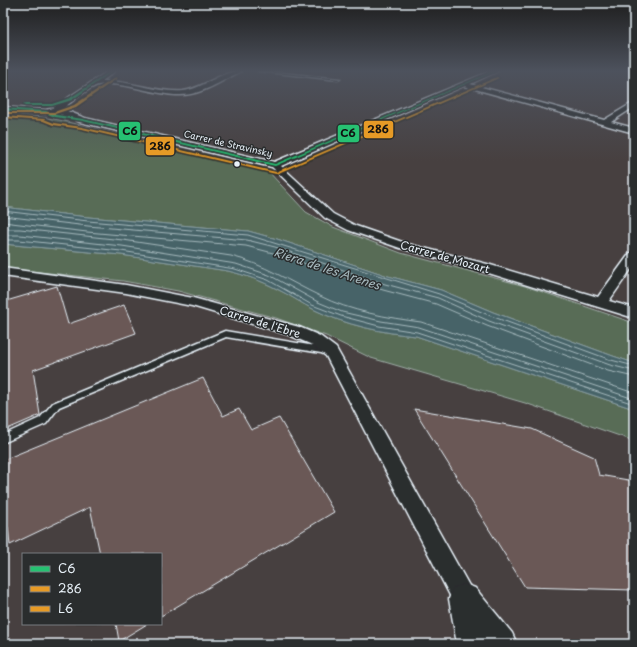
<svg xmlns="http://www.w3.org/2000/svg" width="637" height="647" viewBox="0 0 637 647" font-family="'Playpen Sans',sans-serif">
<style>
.built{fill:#474040;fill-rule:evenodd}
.green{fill:#586c57;stroke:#a0aea8}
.water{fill:#466468;stroke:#879ca2}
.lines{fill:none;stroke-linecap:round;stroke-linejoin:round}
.shore{stroke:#a7b9be;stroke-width:1}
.building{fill:#6b5956;stroke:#e8f1f8}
.service-casing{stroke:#e8f1f8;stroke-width:3}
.minor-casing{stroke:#e8f1f8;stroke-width:3}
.secondary-casing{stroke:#e8f1f8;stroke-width:3}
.service{fill:#2a2d2e;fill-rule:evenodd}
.minor{fill:#2a2d2e;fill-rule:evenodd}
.secondary{fill:#2a2d2e;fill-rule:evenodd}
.bus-1-casing{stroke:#2a2d2e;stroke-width:3}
.bus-2-casing{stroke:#2a2d2e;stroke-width:3}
.bus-3-casing{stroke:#2a2d2e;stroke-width:3}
.bus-1{fill:#26c172;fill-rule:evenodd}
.bus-2{fill:#e69a26;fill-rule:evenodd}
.bus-3{fill:#e69a26;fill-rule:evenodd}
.bus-dot{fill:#e8f1f8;stroke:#2a2d2e;stroke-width:1.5}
.labels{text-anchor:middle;stroke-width:3;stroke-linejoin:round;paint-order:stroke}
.far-street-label{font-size:9px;fill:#e8f1f8;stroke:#2a2d2e}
.street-label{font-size:11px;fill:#e8f1f8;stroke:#2a2d2e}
.water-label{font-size:12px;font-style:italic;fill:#a7b9be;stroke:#2a2d2e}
.line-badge{stroke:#2a2d2e;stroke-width:1.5}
.pale-badge-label{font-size:11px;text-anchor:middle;font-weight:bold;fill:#111}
</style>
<rect width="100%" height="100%" fill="#373636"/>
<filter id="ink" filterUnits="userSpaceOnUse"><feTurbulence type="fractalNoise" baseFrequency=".025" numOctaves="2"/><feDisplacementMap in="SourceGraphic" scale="8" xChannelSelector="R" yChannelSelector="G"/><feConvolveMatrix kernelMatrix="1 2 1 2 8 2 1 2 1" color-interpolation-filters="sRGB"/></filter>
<g filter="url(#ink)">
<path class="built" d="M3 71H634V323L525 286 401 253 333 227 306 212 267 170 78 125 41 117 3 114Z
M3 268 123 281 178 291 276 318 326 336 371 358 525 403 634 441V644H3ZM23 554H161V624H23Z"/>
<path class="green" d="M3 114 41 117 59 120 267 170 306 212 333 227 401 253 525 286 634 323V363L613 356 493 312 441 290 388 276 277 239 248 231 88 217 3 207V154L5 153 3 151Z
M3 244 121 255 228 271C245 275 262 281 277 289 290 295 302 304 315 310 345 325 383 333 416 336L634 409V441L525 403 371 358 326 336 276 318 178 291 123 281 3 268Z"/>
<path class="water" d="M3 207 88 217 248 231 277 239 388 276 441 290 493 312 613 356 634 363V409L416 336C383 333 345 325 315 310 302 304 290 295 277 289 262 281 245 275 228 271L121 255 3 244Z"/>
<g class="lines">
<path class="shore" d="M3 211 88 221 248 235 439 294 491 316 611 360 634 366
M3 216 88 226 247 240 275 247 385 284 438 298 489 321 610 365 634 371
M3 222 87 232 246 246 273 253 383 290 436 304 487 326 608 371 634 377
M3 229H20L123 240 231 256C264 264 290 282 320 296 349 311 389 318 421 322L634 393
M3 235H20L122 246 236 264 269 275 318 302 342 312 381 321 419 327 634 399
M3 240H19L121 251 235 269 268 280 312 305 341 316 379 326 417 332 634 404"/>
</g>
<path class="building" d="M57 286 68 324 124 305 136 333 33 370 40 415 3 431V302Z
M203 378 223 416 239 409 251 430 279 418 334 512 161 616V554H100L90 507 10 545 8 527 3 529V460Z
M414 409 532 429 594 457 599 475 634 481V590L525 587Z
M116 624H147L119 641Z"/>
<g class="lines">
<g class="service-casing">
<path id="service" d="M258 71H265L340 79 338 80Z
M225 331 327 348 330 349 331 351 330 353 327 354 226 337 59 407 46 424 3 443V435L40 418 53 403Z"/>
</g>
<g class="minor-casing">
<path id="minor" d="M108 71H115L102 81C130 80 156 93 183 91 203 89 220 71 241 71L240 72C221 81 202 95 180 95 157 96 114 78 95 86 83 91 72 102 62 109L85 118 274 162 491 71H498L470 84 604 120 634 102V107L611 122 634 128V133L464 86 281 166 333 214 356 226 408 244 487 264 598 297 630 253 634 252V265L609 301 634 308V318L479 270 400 248 348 230 325 218 272 167 80 122 56 112 46 114 3 111V107L46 110 53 108Z
M3 268 126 285 193 298 299 327 320 336 336 348 472 591 475 599 472 607 464 610 456 607 326 356 310 344 289 335 192 306 126 293 3 276Z"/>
</g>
<g class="secondary-casing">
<path id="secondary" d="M464 584 475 588 512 633 517 644H457L449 599 453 588Z"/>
</g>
<use href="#service" class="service"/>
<use href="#minor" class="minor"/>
<use href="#secondary" class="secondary"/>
<g class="bus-1-casing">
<path id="bus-1" d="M111 71H113L72 100 52 106H25L23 105 25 104H52L70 98Z
M494 71H496L275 166 83 121 55 117 45 113 3 110V108L46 111 56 115 83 119 275 164Z"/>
</g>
<g class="bus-2-casing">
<path id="bus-2" d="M497 77 499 78 276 174 82 129 53 125 43 121 3 118V116L44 119 54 123 82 127 276 172Z"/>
</g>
<g class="bus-3-casing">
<path id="bus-3" d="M116 77 118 78 76 107 55 114H3V112H54L74 105Z"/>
</g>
<use href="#bus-1" class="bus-1"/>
<use href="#bus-2" class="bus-2"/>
<use href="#bus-3" class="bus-3"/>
</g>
</g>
<linearGradient id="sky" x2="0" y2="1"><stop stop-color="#1e1e1e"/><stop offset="0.44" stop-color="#4d525d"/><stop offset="1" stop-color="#4d525d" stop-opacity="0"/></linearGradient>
<rect width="637" height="161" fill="url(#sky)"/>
<circle class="bus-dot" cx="237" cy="164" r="3.5"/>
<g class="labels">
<g class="far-street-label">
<text transform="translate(228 144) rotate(13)" y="3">Carrer de Stravinsky</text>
</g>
<g class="street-label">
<text transform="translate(445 257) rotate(16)" y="4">Carrer de Mozart</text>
<text transform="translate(260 322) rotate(17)" y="4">Carrer de l'Ebre</text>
</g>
<g class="water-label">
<text transform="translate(327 269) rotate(18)" y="4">Riera de les Arenes</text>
</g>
</g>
<g class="line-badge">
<rect x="363" y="120" width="31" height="19" rx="4" fill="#e69a26"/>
<rect x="118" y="121" width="23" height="20" rx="4" fill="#26c172"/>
<rect x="337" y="124" width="23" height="19" rx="4" fill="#26c172"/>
<rect x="145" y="136" width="30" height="20" rx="4" fill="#e69a26"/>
</g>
<g class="pale-badge-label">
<text x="378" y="133">286</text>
<text x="130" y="135">C6</text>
<text x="348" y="137">C6</text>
<text x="160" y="150">286</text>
</g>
<rect width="637" height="647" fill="none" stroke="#2a2d2e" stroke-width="16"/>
<rect x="8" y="8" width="621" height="631" fill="none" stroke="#e8f1f8" stroke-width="1.5" filter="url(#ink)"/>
<rect x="22" y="553" width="140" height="72" fill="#2a2d2e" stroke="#767b7f"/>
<rect x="30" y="566" width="20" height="6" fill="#26c172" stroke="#767b7f"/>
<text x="58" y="573" font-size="12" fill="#e8f1f8">C6</text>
<rect x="30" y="586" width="20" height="6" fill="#e69a26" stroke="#767b7f"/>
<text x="58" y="593" font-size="12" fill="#e8f1f8">286</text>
<rect x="30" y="606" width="20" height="6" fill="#e69a26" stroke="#767b7f"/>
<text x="58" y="613" font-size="12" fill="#e8f1f8">L6</text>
</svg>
